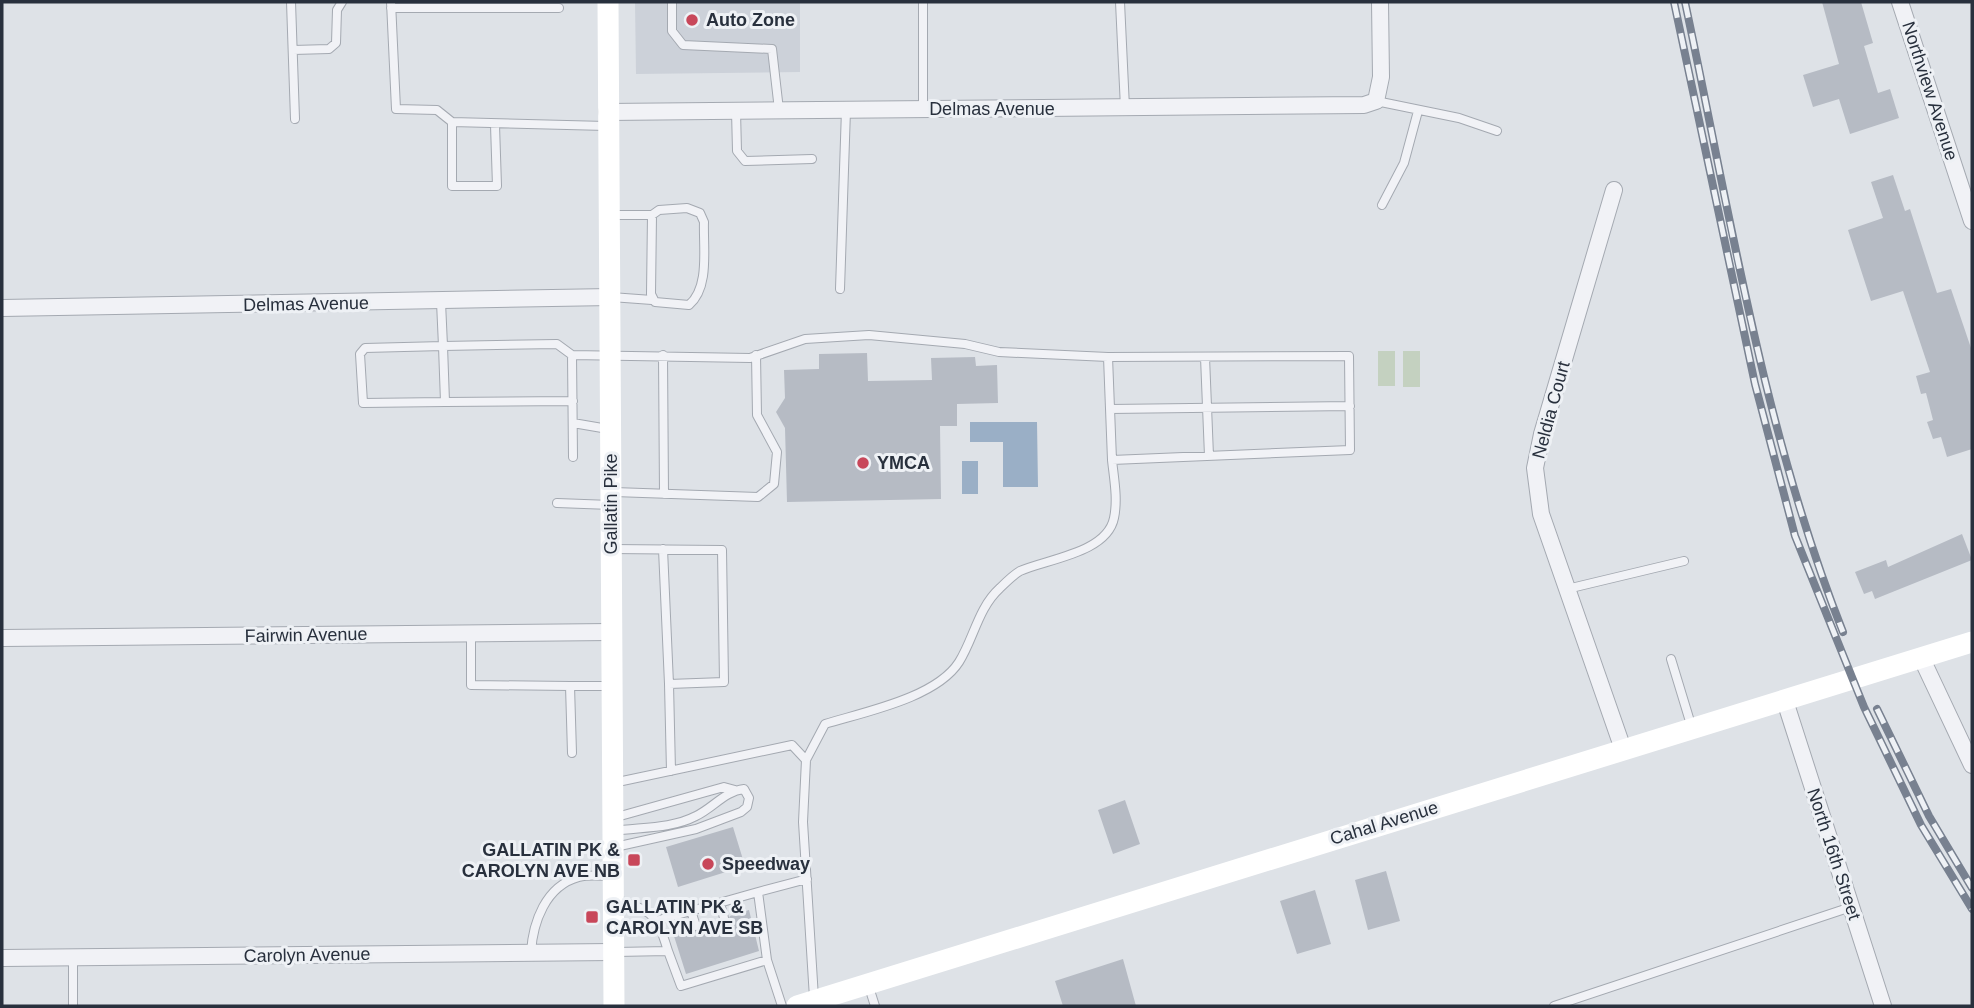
<svg xmlns="http://www.w3.org/2000/svg" width="1974" height="1008" viewBox="0 0 1974 1008" font-family="Arial,sans-serif">
<style>
.built{fill:#ccd1d9}
.green{fill:#c4d1c0}
.water{fill:#9aafc6}
.building{fill:#b6bbc4}
.lines{fill:none;stroke-linecap:round;stroke-linejoin:round}
.lane-casing{stroke:#a4a9b1;stroke-width:10}
.street-casing{stroke:#a4a9b1;stroke-width:18}
.lane{stroke:#f1f2f6;stroke-width:8}
.street{stroke:#f1f2f6;stroke-width:16}
.secondary{stroke:#fff;stroke-width:21}
.rail-casing{stroke:#788190;stroke-width:8}
.rail{stroke:#eef1f5;stroke-width:5;stroke-dasharray:16;stroke-linecap:butt}
.poi-dot{fill:#c8475a;stroke:#eef1f5;stroke-width:2.5}
.labels{text-anchor:middle;stroke-width:6;stroke-linejoin:round;paint-order:stroke}
.poi-label{font-size:18px;font-weight:bold;fill:#28303d;stroke:#eef1f5;text-anchor:start}
.street-label{font-size:18px;fill:#28303d;stroke:#eef1f5}
</style>
<rect width="100%" height="100%" fill="#dee2e7"/>
<path class="built" d="M635 2H800V72L636 74Z"/>
<path class="green" d="M1378 351H1395V386H1378Z
M1403 351H1420V387H1403Z"/>
<path class="water" d="M970 422H1037L1038 487H1003V442H970Z
M962 461H978V494H962Z"/>
<path class="building" d="M1822 2H1861L1873 43 1864 46 1878 93 1890 89 1899 118 1850 134 1839 99 1813 107 1803 75 1839 64Z
M1893 175 1905 211 1910 209 1937 293 1951 289 1972 351V449L1947 457 1941 437 1933 439 1927 422 1933 420 1926 393 1921 394 1916 376 1930 372 1903 291 1871 301 1848 230 1883 218 1871 182Z
M867 353 868 381 932 380 931 358 975 357 976 366 997 365 998 403 957 404V426H940L941 499 787 502 785 428 776 412 785 398 784 370 819 369V354Z
M1962 534 1972 560 1875 599 1872 591 1864 594 1855 572 1886 560 1888 567Z
M1125 800 1140 844 1113 854 1098 810Z
M733 827 745 866 678 887 666 847Z
M1386 871 1400 921 1368 930 1355 880Z
M1315 890 1331 944 1297 954 1280 901Z
M749 910 759 951 686 974 673 933 690 928 697 932 702 924 718 920 726 924 730 916Z
M1123 959 1136 1006H1063L1055 981Z"/>
<g class="lines">
<g class="lane-casing">
<path id="lane" d="M291 2 295 119
M391 2 396 109 437 110 452 122V186H497L495 125
M672 2V31L683 45 772 49 779 110
M1120 2 1125 108
M391 8H559
M293 50 329 49 336 43 337 10 342 2
M1376 101 1459 118 1497 131
M923 110V2
M736 111 737 151 745 161 812 159
M452 122 606 126
M1382 205 1404 163 1418 111
M687 208 700 213 704 222C703 248 710 287 689 305L655 302 651 294 652 215 659 210Z
M610 215H652
M840 289 846 110
M611 297 652 300
M441 302 443 346 557 344 572 355 573 457
M572 355 750 358 805 339 869 335 965 344 999 352 1108 357 1349 356 1350 450 1112 460C1114 479 1118 499 1114 518 1107 553 1047 559 1020 571 1013 575 1006 582 1000 588 978 608 974 638 959 662 936 698 864 712 825 724L806 760 803 822 814 998
M663 355 664 494
M1108 357 1112 460
M1205 357 1209 456
M445 402 363 403 360 354 365 348 443 346 445 402 573 401
M1110 409 1350 406
M573 423 608 429
M614 492 758 497 774 484 777 452 757 415 756 355
M557 503 611 505
M611 549 722 550 724 682 669 684 671 771
M663 549 669 684
M1567 589 1684 561
M471 634V685L570 686 572 753
M1671 659 1692 728
M570 686H609
M613 783 792 745 806 760
M613 818 724 787 735 790
M614 831C641 827 671 829 696 816 713 808 725 791 744 789L749 798 747 807 741 812 696 829 615 847
M758 892 807 879
M615 899C653 912 656 912 668 951
M720 903 724 918
M691 911 696 926
M659 920 758 892 767 960
M531 952C533 923 545 886 579 877 589 874 602 876 612 876
M616 952 668 951 681 986 767 960 782 1006
M868 984 875 1006
M73 1006V957
M1554 1006 1851 907"/>
</g>
<g class="street-casing">
<path id="street" d="M1900 2 1972 221
M607 112 1364 105 1376 101 1381 77 1380 2
M1614 190 1542 434 1535 468 1541 514 1623 749
M2 308 611 297
M2 638 610 632
M1921 657 1972 765
M1785 701 1883 1006
M2 958 613 952"/>
</g>
<use href="#lane" class="lane"/>
<use href="#street" class="street"/>
<path class="secondary" d="M608 2 614 1006
M797 1006 1972 642"/>
<g class="rail-casing">
<path id="rail" d="M1674 2 1755 384 1795 536 1864 707 1921 825 1972 909
M1685 2C1730 213 1763 430 1843 632
M1877 709 1929 816 1972 888"/>
</g>
<use href="#rail" class="rail"/>
</g>
<g class="poi-dot">
<circle cx="692" cy="20" r="7"/>
<circle cx="863" cy="463" r="7"/>
<rect x="627" y="853" width="14" height="14" rx="3.5"/>
<circle cx="708" cy="864" r="7"/>
<rect x="585" y="910" width="14" height="14" rx="3.5"/>
</g>
<g class="labels">
<g class="poi-label">
<text x="706" y="26">Auto Zone</text>
<text x="877" y="469">YMCA</text>
<text x="620" y="856" text-anchor="end">GALLATIN PK &amp;<tspan x="620" dy="21">CAROLYN AVE NB</tspan></text>
<text x="722" y="870">Speedway</text>
<text x="606" y="913">GALLATIN PK &amp;<tspan x="606" dy="21">CAROLYN AVE SB</tspan></text>
</g>
<g class="street-label">
<text transform="translate(1930 91) rotate(72)" y="6">Northview Avenue</text>
<text x="992" y="115">Delmas Avenue</text>
<text transform="translate(306 304) rotate(-1)" y="6">Delmas Avenue</text>
<text transform="translate(1551 410) rotate(-75)" y="6">Neldia Court</text>
<text transform="translate(611 504) rotate(-90)" y="6">Gallatin Pike</text>
<text transform="translate(306 635) rotate(-1)" y="6">Fairwin Avenue</text>
<text transform="translate(1384 823) rotate(-17)" y="6">Cahal Avenue</text>
<text transform="translate(1834 854) rotate(72)" y="6">North 16th Street</text>
<text transform="translate(307 955) rotate(-1)" y="6">Carolyn Avenue</text>
</g>
</g>
<rect width="1974" height="1008" fill="none" stroke="#28303d" stroke-width="7"/>
</svg>
